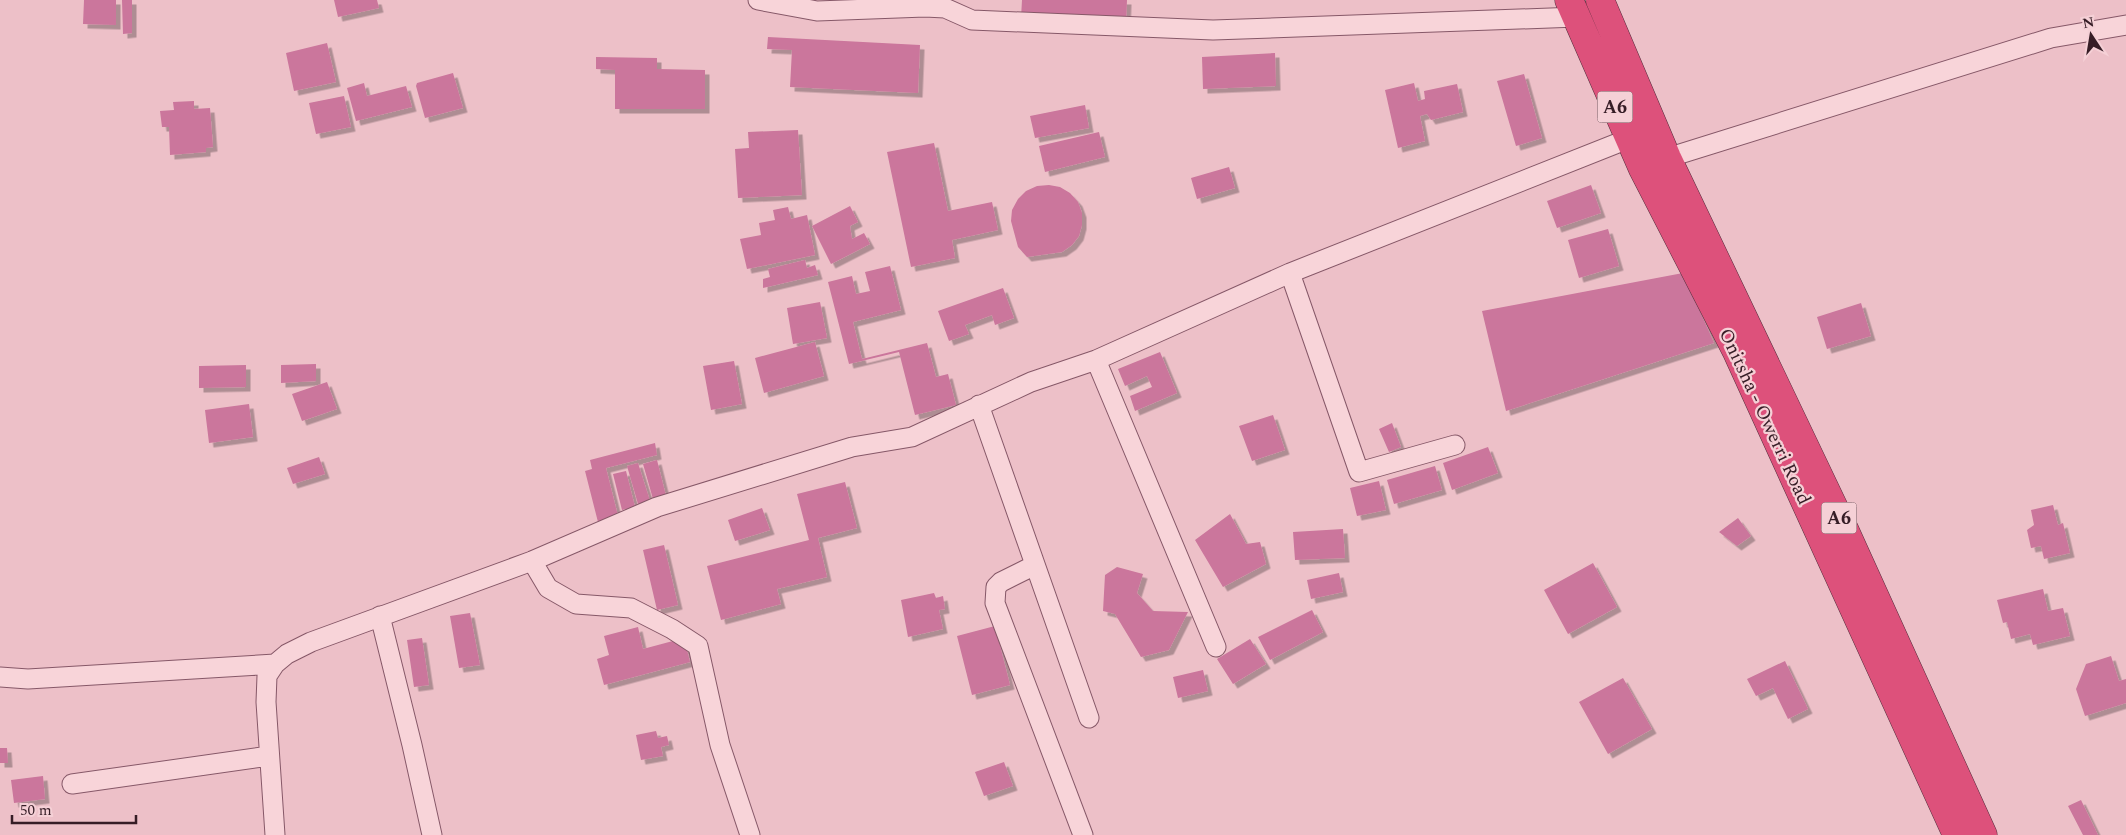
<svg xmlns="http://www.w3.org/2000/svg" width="2126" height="835" viewBox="0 0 2126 835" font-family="Spectral,serif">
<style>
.building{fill:#cb769c;filter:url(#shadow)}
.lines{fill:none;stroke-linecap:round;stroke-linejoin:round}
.street-casing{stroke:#865868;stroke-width:21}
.highway-casing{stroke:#542d3c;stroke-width:29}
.street{stroke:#f8d4d9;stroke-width:19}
.highway{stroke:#dd517b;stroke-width:28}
.labels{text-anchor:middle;stroke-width:4.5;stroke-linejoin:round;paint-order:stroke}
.shield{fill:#f5d0d6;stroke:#6f535b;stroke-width:1}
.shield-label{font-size:18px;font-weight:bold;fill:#361d26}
.street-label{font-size:19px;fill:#361d26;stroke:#f5d0d6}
</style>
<defs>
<filter id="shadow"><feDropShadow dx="4.5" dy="4.5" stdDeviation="0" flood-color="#0004"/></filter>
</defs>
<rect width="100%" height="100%" fill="#edc0c8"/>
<path class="building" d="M84 0H116V25L83 24Z
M122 0H132V33L123 34Z
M334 0H377L379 8 338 17Z
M1022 0H1127L1126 23 1021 18Z
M768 37 920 45 918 93 790 87 792 50 767 49Z
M327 43 336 82 294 91 286 53Z
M1275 53 1276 86 1203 89 1202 57Z
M596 57 657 58V69L705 70V109H615V70L596 69Z
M453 73 463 108 425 118 416 86 417 83Z
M1524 74 1542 138 1516 146 1497 81Z
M364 83 367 96 406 86 412 107 356 121 347 88Z
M1414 83 1418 101 1425 99 1424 91 1457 84 1463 112 1431 120 1427 114 1420 116 1425 141 1398 148 1385 90Z
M344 96 351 127 316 134 309 103Z
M194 101V109L210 108 213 147 206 148V152L170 155 169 127H162L160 111 174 110 173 102Z
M1085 105 1089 128 1035 138 1030 116Z
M798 130 802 195 738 198 735 149 749 148 748 132Z
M1099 132 1105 157 1045 172 1039 146Z
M934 143 948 211 992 202 998 230 952 240 955 258 911 267 887 152Z
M1229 167 1235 188 1197 199 1191 178Z
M1049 185 1060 187 1070 193 1078 202 1082 213V225L1079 236 1072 245 1062 252 1027 257 1018 247 1011 221 1012 210 1018 199 1026 191 1037 186Z
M1591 185 1601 213 1557 228 1547 201Z
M850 206 858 222 850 226 852 239 864 233 870 244 831 264 812 226Z
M788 207 791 219 807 215 815 255 747 269 740 239 761 235 759 223 775 220 773 210Z
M1608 229 1619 266 1579 278 1568 240Z
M805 260 807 268 815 265 818 275 763 288V279L770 277 768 269Z
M890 266 901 310 853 322 862 359 927 343 936 377 948 374 956 405 915 415 899 352 849 364 828 282 852 276 856 294 870 291 865 272Z
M1683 273 1714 343 1506 411 1482 311Z
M1003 288 1014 318 995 325 992 315 965 325 969 334 949 341 938 311Z
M820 302 827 338 793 344 787 308Z
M1861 303 1871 336 1827 349 1817 317Z
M815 342 824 376 764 393 755 358Z
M1160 352 1177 393 1135 411 1130 396 1152 387 1147 376 1125 386 1118 369Z
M734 361 742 404 711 410 703 366Z
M316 364V381L281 383V365Z
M246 365V387L199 388V366Z
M327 382 337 409 302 421 292 394Z
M249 404 253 437 209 443 205 410Z
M1273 415 1285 450 1252 461 1239 426Z
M1392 423 1401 447 1389 452 1379 429Z
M655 443 657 455 606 468 619 520 599 526 585 471 592 469 590 460Z
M1488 447 1498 473 1452 490 1443 463Z
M319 457 325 474 293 484 287 468Z
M657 460 666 496 653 499 643 464Z
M638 463 650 501 638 504 627 466Z
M1435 466 1442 490 1394 504 1387 480Z
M626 471 635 507 622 510 613 474Z
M1379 481 1386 510 1357 516 1350 488Z
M845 482 857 528 818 538 827 577 777 589 781 604 721 620 707 566 809 540 797 494Z
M2053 505 2058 525 2063 523 2070 553 2044 559 2041 546 2031 548 2027 530 2034 525 2031 510Z
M762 508 770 530 735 541 728 520Z
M1230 514 1246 544 1260 542 1266 564 1223 587 1195 540Z
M1738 518 1751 536 1737 546 1719 532Z
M1343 529 1345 558 1295 560 1293 532Z
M664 545 678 605 657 610 643 550Z
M1593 563 1617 607 1568 634 1544 590Z
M1117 567 1143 574 1137 593 1153 611 1188 612 1169 650 1141 657 1115 614 1103 611 1105 575Z
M1339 573 1343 592 1311 599 1307 580Z
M2043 589 2048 611 2063 608 2070 636 2033 645 2030 634 2011 639 2007 622 2003 623 1997 600Z
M934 593 936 598 943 596 945 609 939 610 943 629 908 637 901 600Z
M1312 610 1323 632 1270 660 1258 637Z
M470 613 480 665 459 668 450 616Z
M995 626 1010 685 972 695 957 636Z
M638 627 643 649 684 638 690 662 604 685 597 659 609 655 604 636Z
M422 638 429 685 414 687 407 640Z
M1250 639 1266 664 1233 684 1217 659Z
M2111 656 2119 681 2126 679V703L2085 716 2076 689 2086 664Z
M1785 661 1808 709 1788 719 1773 688 1756 696 1747 679Z
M1203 670 1208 691 1178 698 1173 677Z
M1623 678 1652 729 1608 754 1579 702Z
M656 731 658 738 667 736 669 745 661 747 663 756 641 760 636 735Z
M0 748H7L8 763H0Z
M1004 762 1013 786 984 796 975 772Z
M43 776 45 799 14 803 11 780Z
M2081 800 2098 835H2083L2068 806Z"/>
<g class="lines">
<g class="street-casing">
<path id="street" d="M758 0 817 11 925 7 945 8 972 20 1213 30 1577 17
M1667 158 2051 38 2126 25
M1290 273 1359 472 1455 445
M1096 360 1216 647
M979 405 1089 718
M532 561 548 588 576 604 631 608 672 629 698 646 720 745 750 835
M1035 565 1001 582 996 587 995 603 1083 835
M380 616 412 745 432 835
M0 677 28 679 275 664
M72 784 269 756
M275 835 266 702 267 676 275 664 287 654 311 642 532 561 657 507 852 447 912 437 1031 382 1096 360 1290 273 1628 139"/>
</g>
<g class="highway-casing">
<path id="highway" d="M1569 0 1642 167 1736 350 1957 835
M1600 0 1667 158 1845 531 1983 835"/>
</g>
<use href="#street" class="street"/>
<use href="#highway" class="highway"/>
</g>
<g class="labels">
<g class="shield">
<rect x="1597.5" y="91.5" width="35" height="31" rx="4"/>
<rect x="1821.5" y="502.5" width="35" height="31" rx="4"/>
</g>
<g class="shield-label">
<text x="1615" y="113">A6</text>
<text x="1839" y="524">A6</text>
</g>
<g class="street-label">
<text transform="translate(1766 416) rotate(65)" y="7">Onitsha - Owerri Road</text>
</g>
</g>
<g transform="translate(2091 35) rotate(348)" stroke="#f5d0d6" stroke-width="4" paint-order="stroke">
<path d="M0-4L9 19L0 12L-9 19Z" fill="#361d26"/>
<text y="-8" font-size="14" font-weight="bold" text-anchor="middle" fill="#361d26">N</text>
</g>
<path d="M12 815v8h124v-8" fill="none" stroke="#361d26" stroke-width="2.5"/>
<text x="20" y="815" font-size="15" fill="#361d26" stroke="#f5d0d6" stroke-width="4" paint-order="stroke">50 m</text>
</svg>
